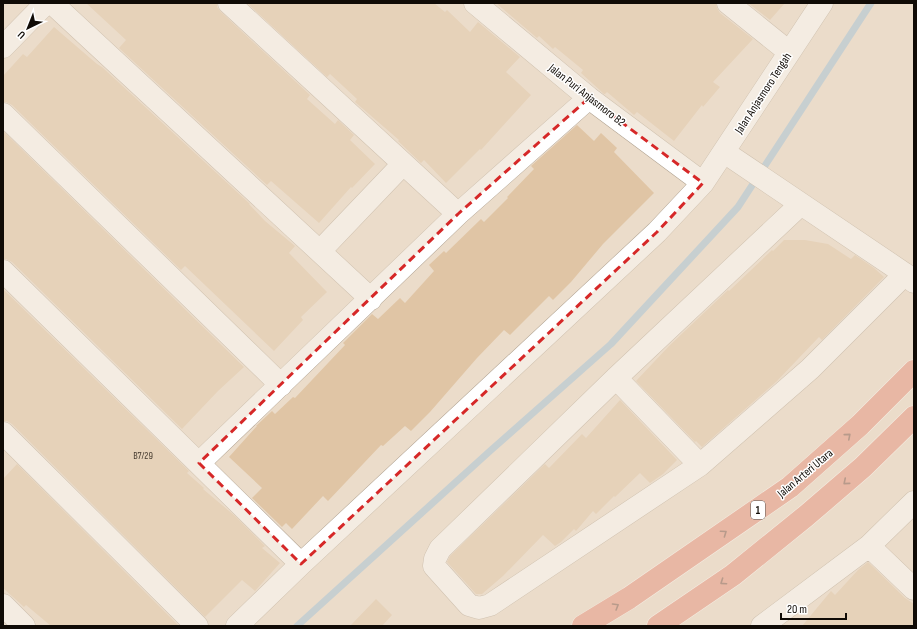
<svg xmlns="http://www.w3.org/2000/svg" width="917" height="629" viewBox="0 0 917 629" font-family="'Sofia Sans Condensed',sans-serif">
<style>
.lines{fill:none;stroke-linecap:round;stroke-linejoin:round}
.stream{stroke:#9cbfd8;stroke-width:7}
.building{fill:#e0c5a5}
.minor-casing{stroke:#b1a392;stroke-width:23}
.highway-casing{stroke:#fff;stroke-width:23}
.minor{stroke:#fff;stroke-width:22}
.highway{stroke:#e58b76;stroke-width:22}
.oneway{stroke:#7a4b3e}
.marked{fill:none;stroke:#d62828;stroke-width:3;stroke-dasharray:8 5;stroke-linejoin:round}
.labels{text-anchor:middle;stroke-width:3;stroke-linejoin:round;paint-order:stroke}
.number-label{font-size:10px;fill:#443a2e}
.shield{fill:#fff;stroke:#585451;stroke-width:1}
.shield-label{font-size:11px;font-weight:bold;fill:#100b06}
.street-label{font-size:12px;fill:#100b06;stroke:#fff}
</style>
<rect width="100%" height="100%" fill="#ebdcca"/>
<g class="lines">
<path class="stream" d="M297 626 490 451 611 344 738 207 871 3"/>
</g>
<path class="building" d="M86 3H217V7L221 12 310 95 307 99 335 124 338 120 354 135 350 140 375 164 352 188 351 187 319 223 271 181 267 185 119 48 126 40Z
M247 3H434L445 12 447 10 470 32 478 22 520 57 506 72 531 95 481 150 480 149 446 183 424 160 421 163 398 141 399 140 355 102 357 99 330 74 327 77Z
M496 3H716L717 8 720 13 753 39 713 82 720 87 703 107 702 105 674 141 637 112 634 115 607 92 605 94H604L581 73 583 70 555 47 553 49 539 36 537 38Z
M748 3H785L770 20Z
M54 27 97 64 102 67 250 204H249L265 221 295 246 289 253 327 292 301 317 303 320 274 351 185 266 181 270 12 105 6 102H3V76L23 54 27 57Z
M577 125 594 141 601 133 617 148 614 152 654 193 603 244 571 282 553 300 549 296 510 335 504 330 477 358 430 412 411 431 405 426 383 446 381 445 328 501 323 496 292 529 286 523 282 527 252 498 262 488 229 457 257 426H256L272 411 275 414 293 397 295 398 345 345 343 343 372 314 378 319 400 298 405 303 434 271 429 265 444 251 446 253 481 219 484 222 508 198 507 197 534 169 531 166Z
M3 131 244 367 218 391 182 429 12 262 6 259H3Z
M784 240H805L828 244 851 259 855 255 874 268 884 277 822 340 819 337 777 381 702 447 696 441 695 442 636 381 669 346 728 290 729 291 772 250 773 251Z
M3 289 189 471 187 473 204 488 203 489 235 516 265 546 262 548 280 563 255 591 242 580 205 617 12 424 7 421H3Z
M620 400 677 460 663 474 650 483 640 473 615 497 614 496 596 514 593 511 576 531 574 529 561 542 555 546 543 535 503 576 482 594H476L447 562 450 556 545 464 549 468 582 434 586 438Z
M17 464 178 625V626H51L26 605 24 607 3 588V479Z
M868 562 905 598 914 604V626H802L831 591 835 595 858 570Z
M376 599 392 615 382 626H350Z"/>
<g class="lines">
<g class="minor-casing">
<path id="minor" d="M52 3 371 299
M229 3 458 214
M475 3 589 98 703 183
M728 3 789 52
M3 47 46 3
M3 114 281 385
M724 152 905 274 914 282
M801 204 616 378 440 549 435 559 434 566 469 605 479 608 490 605 700 465 810 369 905 274
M320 251 403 164
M3 271 301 564
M616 378 700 465
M3 433 197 626
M199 463 458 214 589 98
M869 546 914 589
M3 605 24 626
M237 626 301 564 657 232 703 183 822 3
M762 626 869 546 914 502"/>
</g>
<g class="highway-casing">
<path id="highway" d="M583 626 629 598 790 487 860 425 914 371
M658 626 733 575 806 516 863 467 914 417"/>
</g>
<use href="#minor" class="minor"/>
<use href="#highway" class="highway"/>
</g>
<defs><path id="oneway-chevron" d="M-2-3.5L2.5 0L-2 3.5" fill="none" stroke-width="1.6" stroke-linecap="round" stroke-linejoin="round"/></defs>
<g class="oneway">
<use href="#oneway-chevron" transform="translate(848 436) rotate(-41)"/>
<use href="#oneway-chevron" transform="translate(846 482) rotate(140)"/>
<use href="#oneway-chevron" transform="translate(724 533) rotate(-35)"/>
<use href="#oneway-chevron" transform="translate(723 582) rotate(146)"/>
<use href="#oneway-chevron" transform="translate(616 606) rotate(-31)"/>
</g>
<path d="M0 0H917V629H0ZM589 98 703 183 657 232 301 564 199 463 458 214Z" fill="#ebdcca" fill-opacity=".55" fill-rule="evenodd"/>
<path class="marked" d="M589 98 703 183 657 232 301 564 199 463 458 214Z"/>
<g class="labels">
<g class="number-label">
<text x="143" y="459">B7/29</text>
</g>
<rect class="shield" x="751" y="501" width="14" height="18" rx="3"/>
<g class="shield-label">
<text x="758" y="514">1</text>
</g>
<g class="street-label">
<text transform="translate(763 93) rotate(-57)" y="4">Jalan Anjasmoro Tengah</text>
<text transform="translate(587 95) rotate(38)" y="4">Jalan Puri Anjasmoro B2</text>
<text transform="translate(805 473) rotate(-40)" y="4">Jalan Arteri Utara</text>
</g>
</g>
<rect width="917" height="629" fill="none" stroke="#100b06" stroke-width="8"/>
<g transform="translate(28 28) rotate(223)" stroke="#ffffff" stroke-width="3" paint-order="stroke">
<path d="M0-3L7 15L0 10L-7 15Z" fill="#100b06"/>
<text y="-6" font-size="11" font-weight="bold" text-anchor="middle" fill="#100b06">U</text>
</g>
<path d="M781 613v6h65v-6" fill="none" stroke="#100b06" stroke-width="2"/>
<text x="787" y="613" font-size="12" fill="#100b06" stroke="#ffffff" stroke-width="3" paint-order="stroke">20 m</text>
</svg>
